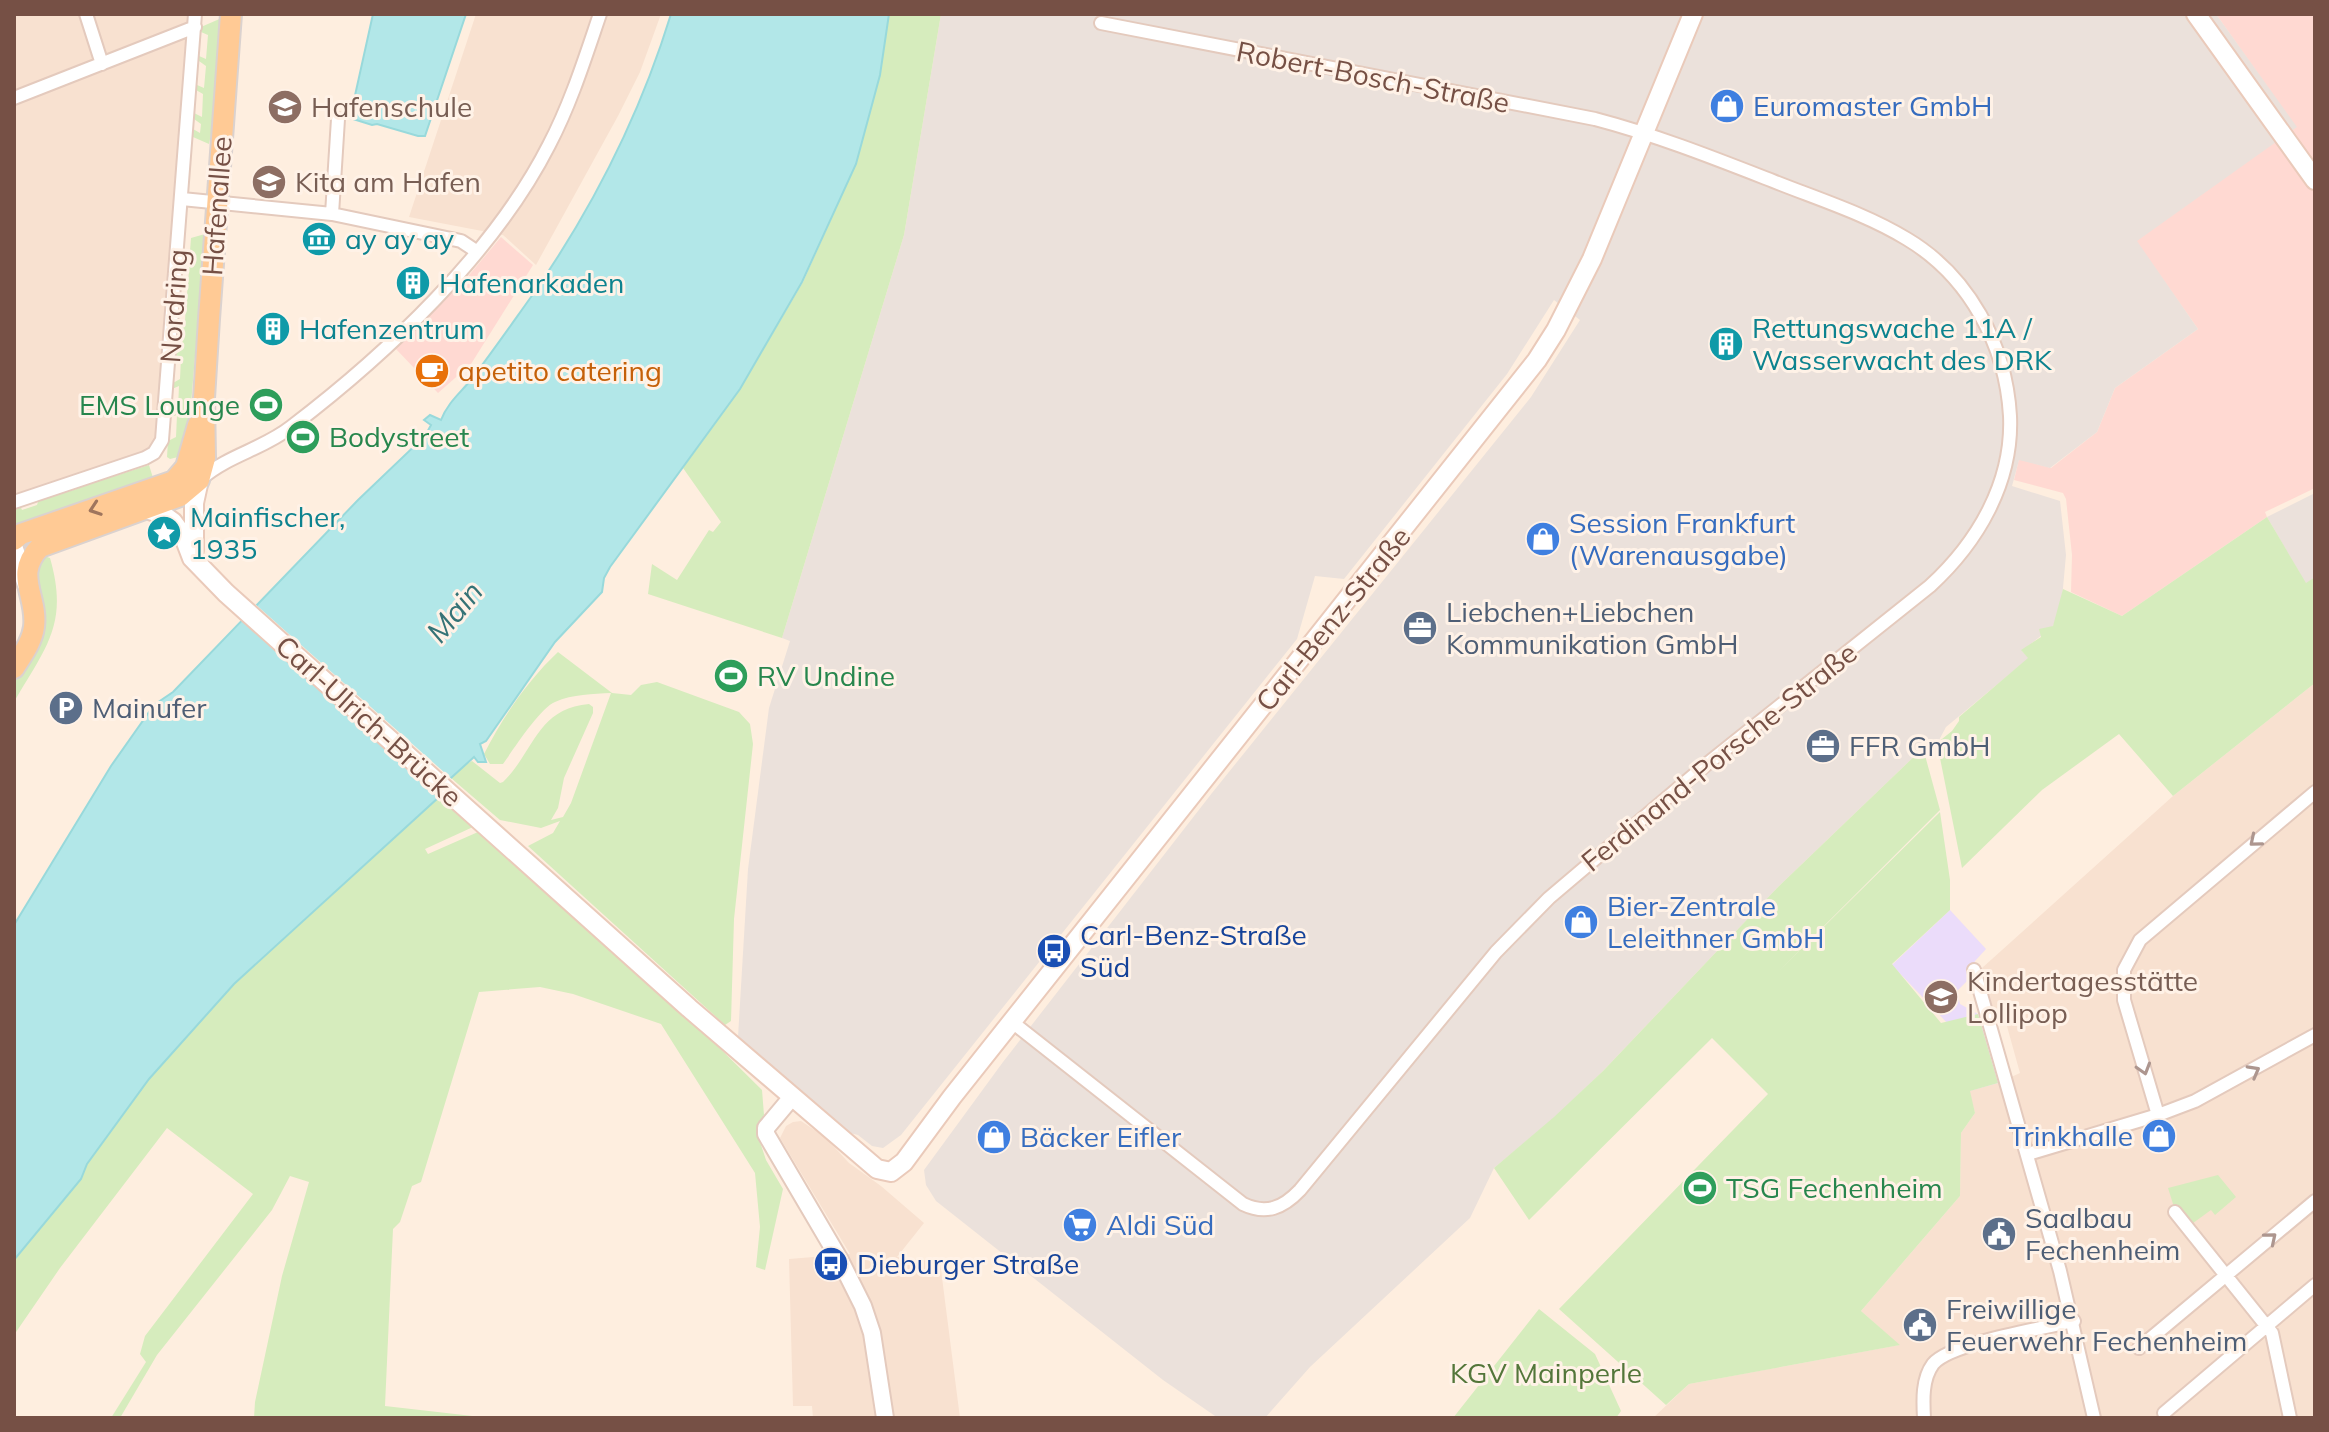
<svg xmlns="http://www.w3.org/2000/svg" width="2329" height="1432" viewBox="0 0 2329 1432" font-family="Mulish,sans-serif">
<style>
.residential{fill:#f8e1d0}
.commercial{fill:#ffd9d2}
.industrial{fill:#ebe1db}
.education{fill:#ebdcfa}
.green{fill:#d6ecbd}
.water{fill:#b2e7e8;stroke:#98d9db;stroke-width:2}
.pier{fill:#feeedf}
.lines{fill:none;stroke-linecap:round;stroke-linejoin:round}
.minor-casing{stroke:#e4cabd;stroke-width:16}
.tertiary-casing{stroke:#e4cabd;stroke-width:20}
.secondary-casing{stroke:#eacaba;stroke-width:22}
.primary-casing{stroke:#dbd2cf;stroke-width:24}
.minor{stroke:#fff;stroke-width:12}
.tertiary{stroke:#fff;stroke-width:16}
.secondary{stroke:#fff;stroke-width:18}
.primary{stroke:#ffca95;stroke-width:20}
.oneway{stroke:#9f755d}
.oneway2{stroke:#ad968f}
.labels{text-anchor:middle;stroke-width:6;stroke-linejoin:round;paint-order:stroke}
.street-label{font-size:28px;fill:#765045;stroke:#fff2e7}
.shop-label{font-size:28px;fill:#366cbe;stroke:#fff2e7;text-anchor:start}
.education-label{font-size:28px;fill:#785e54;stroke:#fff2e7;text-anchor:start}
.culture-label{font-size:28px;fill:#0d838f;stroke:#fff2e7;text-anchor:start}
.food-label{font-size:28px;fill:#c56008;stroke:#fff2e7;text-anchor:start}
.leisure-label{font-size:28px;fill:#27864d;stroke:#fff2e7;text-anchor:start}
.service-label{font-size:28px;fill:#4e5e75;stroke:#fff2e7;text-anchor:start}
.transit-label{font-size:28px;fill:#164399;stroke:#fff2e7;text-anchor:start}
.park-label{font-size:28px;fill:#53763a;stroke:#fff2e7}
.water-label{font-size:30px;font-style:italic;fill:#357376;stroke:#fff2e7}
</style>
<rect width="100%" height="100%" fill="#feeedf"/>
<path class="residential" d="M14 14H189L157 437 147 452 14 498Z
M476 14H661L640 72 618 116 536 265 503 235 409 217Z
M2315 683V1418H1653L1689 1384 1899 1345 1861 1311 1960 1196 1961 1133 1975 1113 1969 1091 1998 1083 2020 1073 2003 1012 1994 1013 1982 968 2173 796Z
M801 1121 825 1137 849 1163 881 1186 924 1223 897 1257 940 1262 960 1418H813L812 1406H793L789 1259 850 1254 780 1138 786 1126 793 1122Z"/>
<path class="commercial" d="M2216 14H2315V488L2265 512 2267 517 2122 616 2071 592 2072 555 2066 499 2063 493 2014 480 2019 459 2051 468 2097 432 2115 388 2198 329 2136 241 2296 127Z
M501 237 533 265 471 364 438 393 395 348 465 280Z"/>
<path class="industrial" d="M941 14H2216L2297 127 2137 241 2198 329 2115 388 2097 432 2050 468 2019 460 2012 486 2060 501 2066 555 2062 599 2058 616 2053 626 2022 651 2029 658 1946 727 1938 742 1923 748 1777 888 1603 1071 1555 1117 1494 1168 1470 1218 1310 1367 1265 1418H1218L1163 1380 936 1201 926 1185 924 1170 1003 1062 1212 793 1531 397 1580 320 1554 300 1507 374 1344 579 1315 576 1297 639 901 1135 883 1148 872 1146 858 1135 850 1133 738 1037 748 869 769 708 790 641 782 638 904 235Z
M2315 493V577L2306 584 2267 517Z"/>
<path class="education" d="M1950 910 1986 949 1975 961 1970 978 1957 991 1960 1004 1978 1014 1998 1083 1969 1091 1951 1027 1892 965Z"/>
<path class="green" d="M889 14H941L904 235 782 638 648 594 652 564 677 580 709 530 713 532 721 522 683 468 740 389 803 282 856 164 880 75Z
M224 17 217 104 209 144 193 137V129L200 133 201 124 194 119V113L202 117 203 94 196 90 197 85 204 88 206 66 199 61V56L206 59 208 35 201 32V27Z
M205 234 189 429 182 456 170 459 167 457 168 441 176 437 177 415 170 417V412L178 409 179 386 172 389 173 383 180 379 181 358 174 360 175 351 182 348 183 332 177 334V326L185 322 186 300 179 302 180 297 187 294 189 271 182 273V267L189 264 191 238Z
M149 465 154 481 22 525 14 524V505L19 503 22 510 37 505 40 496C64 497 92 483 113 472L115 476Z
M2267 517 2306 583 2315 577V683L2173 796 2119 734 2042 790 1962 868 1937 743 1952 731 1959 721V717L2028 658 2021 650 2041 637 2039 629 2053 626 2063 589 2122 616Z
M41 555 50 558C69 624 46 647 14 702V676L39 635 32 573Z
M558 652 612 693 631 695 641 685 657 682 739 712 750 724 753 744 734 919 731 1021 725 1025 528 846 553 833 560 821 541 828 500 820 451 778 460 768 472 761 500 783 503 782C534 752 537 708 589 704L593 707V713L564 778 558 808 551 820 563 817 571 803 611 693C593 694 573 694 555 702 540 708 513 750 503 764H490L484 754C502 718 528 680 558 652Z
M1923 748 1940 810 1780 970 1940 812 1950 880V910L1892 964 1941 1023 1978 1014 1998 1083 1970 1091 1975 1113 1961 1133 1960 1196 1861 1311 1900 1345 1689 1384 1666 1405 1559 1309 1768 1094 1712 1038 1529 1220 1494 1168 1554 1117 1603 1071 1777 888Z
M439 797 473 827 425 849 428 854 478 832 666 995 762 1090 764 1115 756 1130 766 1160 783 1189 765 1270 756 1267 760 1227 755 1173 661 1024 573 994 540 987 479 992 421 1182 412 1186 400 1222 393 1229 385 1406 490 1418H254L255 1402 282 1276 309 1182 290 1176 272 1210 157 1355 120 1418H111L146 1362 140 1354 145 1336 253 1194 167 1128 60 1268 14 1335V1260L81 1179 87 1164 149 1079 234 984Z
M2218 1175 2236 1197 2215 1215 2211 1210 2189 1226 2174 1207 2168 1188Z
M1539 1309 1595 1354 1621 1411 1616 1418H1453Z"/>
<path class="water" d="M373 14H466L425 136H418L377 124 372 125 350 118Z
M671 14H889L880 75 856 164 802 282 740 389 610 567 604 578 602 592 555 642 486 741 480 744 486 762H478L474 757 451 778 439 797 234 984 149 1079 87 1164 81 1179 14 1260V925L111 766 154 705 173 692 358 500 425 436 431 425 424 420 430 415 441 420C447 404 459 394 470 381 491 354 511 325 531 297 591 211 640 115 671 14Z"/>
<path class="pier" d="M254 603 454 781 442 800 239 618Z"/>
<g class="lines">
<g class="minor-casing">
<path id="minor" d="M86 14 102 64
M14 98 195 27
M182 199 332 214 461 241 476 251
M332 214 338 119
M202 478C229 455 263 449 291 427 387 354 494 253 549 145 571 103 585 58 600 14
M14 502 145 458 154 453 162 440 195 14
M1974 970 2060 1271 2094 1418
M1012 1022 1243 1204C1266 1215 1283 1208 1300 1190L1496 952 1549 898 1707 764 1930 586C1978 542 2013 482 2010 416 2006 345 1969 276 1907 239 1866 214 1818 199 1773 181 1714 158 1656 135 1595 119L1101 23
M2158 1115 2124 1000V970L2140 940 2315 792
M2028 1154 2158 1115 2195 1101 2315 1035
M2175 1212 2272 1333 2290 1418
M2139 1348 2315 1201
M2164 1413 2315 1285
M1924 1418C1923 1400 1922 1379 1933 1364 1950 1343 2044 1328 2074 1321"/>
</g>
<g class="tertiary-casing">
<path id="tertiary" d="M792 1097 766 1128V1134L840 1260 863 1306 872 1333 885 1418"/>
</g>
<g class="secondary-casing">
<path id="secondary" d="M2196 14 2315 180
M146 509 162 514 173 522 184 537 192 558 226 593 689 1008 877 1169 891 1172 904 1162 952 1097 1537 360 1556 330 1592 259 1693 14
M14 549 27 585
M194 550V503L199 480"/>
</g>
<g class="primary-casing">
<path id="primary" d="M14 540 21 534 174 481 186 467 198 425
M14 668C22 655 32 642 34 627 38 596 13 575 40 547L180 496 199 480 205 458 204 398 209 319 231 14"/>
</g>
<use href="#minor" class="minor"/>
<use href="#tertiary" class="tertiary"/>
<use href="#secondary" class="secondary"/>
<use href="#primary" class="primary"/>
</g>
<defs><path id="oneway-chevron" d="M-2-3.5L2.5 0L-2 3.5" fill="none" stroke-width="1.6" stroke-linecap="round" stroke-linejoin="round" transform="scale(2)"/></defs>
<use class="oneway" href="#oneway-chevron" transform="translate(95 509) rotate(161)"/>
<g class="oneway2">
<use href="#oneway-chevron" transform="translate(2255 841) rotate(140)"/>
<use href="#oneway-chevron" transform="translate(2144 1069) rotate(73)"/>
<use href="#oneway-chevron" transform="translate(2254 1071) rotate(-29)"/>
<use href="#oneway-chevron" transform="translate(2271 1238) rotate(-40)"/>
</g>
<defs>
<g id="shop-disc" transform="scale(1.8)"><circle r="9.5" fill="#3f7fe0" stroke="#fff2e7"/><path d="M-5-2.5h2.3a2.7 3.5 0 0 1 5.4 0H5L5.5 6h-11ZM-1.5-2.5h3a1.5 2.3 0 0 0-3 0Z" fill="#fff"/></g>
<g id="school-disc" transform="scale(1.8)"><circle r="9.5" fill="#8d6e63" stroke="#fff2e7"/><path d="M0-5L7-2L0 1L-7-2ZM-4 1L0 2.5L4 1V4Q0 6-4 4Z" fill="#fff"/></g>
<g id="museum-disc" transform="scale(1.8)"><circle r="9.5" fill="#0f9aa8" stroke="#fff2e7"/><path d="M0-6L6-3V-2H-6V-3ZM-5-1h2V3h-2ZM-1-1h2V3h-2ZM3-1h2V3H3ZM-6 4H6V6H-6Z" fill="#fff"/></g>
<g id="building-disc" transform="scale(1.8)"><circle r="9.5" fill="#0f9aa8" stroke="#fff2e7"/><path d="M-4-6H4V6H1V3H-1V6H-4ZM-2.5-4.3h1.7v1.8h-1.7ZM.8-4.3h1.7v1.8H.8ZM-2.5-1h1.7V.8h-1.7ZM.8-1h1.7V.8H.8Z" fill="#fff"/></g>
<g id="cafe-disc" transform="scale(1.8)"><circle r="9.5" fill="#e8710a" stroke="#fff2e7"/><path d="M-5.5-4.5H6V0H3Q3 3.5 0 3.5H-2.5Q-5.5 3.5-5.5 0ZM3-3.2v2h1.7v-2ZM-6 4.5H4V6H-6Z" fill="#fff"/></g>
<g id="stadium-disc" transform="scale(1.8)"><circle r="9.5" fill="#2e9e5b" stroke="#fff2e7"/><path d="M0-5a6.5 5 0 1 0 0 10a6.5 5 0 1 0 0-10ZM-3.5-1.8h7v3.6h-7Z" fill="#fff"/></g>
<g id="sight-disc" transform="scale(1.8)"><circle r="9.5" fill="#0f9aa8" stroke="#fff2e7"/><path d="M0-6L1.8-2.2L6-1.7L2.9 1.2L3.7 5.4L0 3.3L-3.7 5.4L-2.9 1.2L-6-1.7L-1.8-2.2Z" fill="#fff"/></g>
<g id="office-disc" transform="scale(1.8)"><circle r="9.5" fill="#5c6f8a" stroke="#fff2e7"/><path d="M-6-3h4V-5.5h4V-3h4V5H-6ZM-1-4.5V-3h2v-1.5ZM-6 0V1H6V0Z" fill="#fff"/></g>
<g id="parking-disc" transform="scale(1.8)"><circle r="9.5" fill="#5c6f8a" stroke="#fff2e7"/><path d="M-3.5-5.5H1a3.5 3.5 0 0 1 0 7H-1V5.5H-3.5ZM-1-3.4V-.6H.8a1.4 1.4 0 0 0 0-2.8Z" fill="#fff"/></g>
<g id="bus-disc" transform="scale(1.8)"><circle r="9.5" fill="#1a4fb4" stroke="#fff2e7"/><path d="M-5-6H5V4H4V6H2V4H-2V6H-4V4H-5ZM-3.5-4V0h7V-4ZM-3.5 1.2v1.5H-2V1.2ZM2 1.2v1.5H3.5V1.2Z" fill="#fff"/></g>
<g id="supermarket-disc" transform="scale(1.8)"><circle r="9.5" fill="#3f7fe0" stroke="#fff2e7"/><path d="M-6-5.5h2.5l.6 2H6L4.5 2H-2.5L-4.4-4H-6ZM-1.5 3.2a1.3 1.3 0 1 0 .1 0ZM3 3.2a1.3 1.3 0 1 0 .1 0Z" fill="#fff"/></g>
<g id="civic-disc" transform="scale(1.8)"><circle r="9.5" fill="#5c6f8a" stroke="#fff2e7"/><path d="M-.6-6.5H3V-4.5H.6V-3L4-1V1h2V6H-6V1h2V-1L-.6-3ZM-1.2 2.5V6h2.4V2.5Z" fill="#fff"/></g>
</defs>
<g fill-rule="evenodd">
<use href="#shop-disc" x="1727" y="106"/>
<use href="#school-disc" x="285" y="107"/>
<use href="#school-disc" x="269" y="182"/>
<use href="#museum-disc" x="319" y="239"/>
<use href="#building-disc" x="413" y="283"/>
<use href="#building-disc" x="273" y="329"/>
<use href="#building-disc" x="1726" y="344"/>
<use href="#cafe-disc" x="432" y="371"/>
<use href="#stadium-disc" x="266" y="405"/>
<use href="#stadium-disc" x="303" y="437"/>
<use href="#sight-disc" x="164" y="533"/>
<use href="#shop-disc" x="1543" y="539"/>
<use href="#office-disc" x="1420" y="628"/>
<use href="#stadium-disc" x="731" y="676"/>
<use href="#parking-disc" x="66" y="708"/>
<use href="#office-disc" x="1823" y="746"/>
<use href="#shop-disc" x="1581" y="922"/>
<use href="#bus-disc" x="1054" y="951"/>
<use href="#school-disc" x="1941" y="997"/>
<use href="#shop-disc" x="2159" y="1136"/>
<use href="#shop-disc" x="994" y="1137"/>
<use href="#stadium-disc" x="1700" y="1188"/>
<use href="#supermarket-disc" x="1080" y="1225"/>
<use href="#civic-disc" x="1999" y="1234"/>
<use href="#bus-disc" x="831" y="1264"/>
<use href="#civic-disc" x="1920" y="1325"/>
</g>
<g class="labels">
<g class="street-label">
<text transform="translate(1373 77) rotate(11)" y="10">Robert-Bosch-Straße</text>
<text transform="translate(217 206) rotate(-86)" y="10">Hafenallee</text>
<text transform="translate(174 306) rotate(-86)" y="10">Nordring</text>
<text transform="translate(1333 619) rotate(-51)" y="10">Carl-Benz-Straße</text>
<text transform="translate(369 721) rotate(42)" y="10">Carl-Ulrich-Brücke</text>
<text transform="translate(1719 757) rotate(-39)" y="10">Ferdinand-Porsche-Straße</text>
</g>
<g class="shop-label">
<text x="1753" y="116">Euromaster GmbH</text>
<text x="1569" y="533">Session Frankfurt<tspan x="1569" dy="32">(Warenausgabe)</tspan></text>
<text x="1607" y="916">Bier-Zentrale<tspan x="1607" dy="32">Leleithner GmbH</tspan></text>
<text x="2133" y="1146" text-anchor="end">Trinkhalle</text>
<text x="1020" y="1147">Bäcker Eifler</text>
<text x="1106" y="1235">Aldi Süd</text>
</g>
<g class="education-label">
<text x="311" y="117">Hafenschule</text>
<text x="295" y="192">Kita am Hafen</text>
<text x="1967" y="991">Kindertagesstätte<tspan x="1967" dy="32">Lollipop</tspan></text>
</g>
<g class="culture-label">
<text x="345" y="249">ay ay ay</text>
<text x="439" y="293">Hafenarkaden</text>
<text x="1752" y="338">Rettungswache 11A /<tspan x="1752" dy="32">Wasserwacht des DRK</tspan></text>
<text x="299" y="339">Hafenzentrum</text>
<text x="190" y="527">Mainfischer,<tspan x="190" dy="32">1935</tspan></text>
</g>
<g class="food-label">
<text x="458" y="381">apetito catering</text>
</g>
<g class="leisure-label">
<text x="240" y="415" text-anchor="end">EMS Lounge</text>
<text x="329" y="447">Bodystreet</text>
<text x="757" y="686">RV Undine</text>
<text x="1726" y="1198">TSG Fechenheim</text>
</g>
<g class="service-label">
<text x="1446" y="622">Liebchen+Liebchen<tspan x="1446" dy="32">Kommunikation GmbH</tspan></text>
<text x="92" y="718">Mainufer</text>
<text x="1849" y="756">FFR GmbH</text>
<text x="2025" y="1228">Saalbau<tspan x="2025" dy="32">Fechenheim</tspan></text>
<text x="1946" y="1319">Freiwillige<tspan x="1946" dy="32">Feuerwehr Fechenheim</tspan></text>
</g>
<g class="transit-label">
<text x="1080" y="945">Carl-Benz-Straße<tspan x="1080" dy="32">Süd</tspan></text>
<text x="857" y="1274">Dieburger Straße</text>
</g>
<g class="park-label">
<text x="1546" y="1383">KGV Mainperle</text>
</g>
<g class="water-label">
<text transform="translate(455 612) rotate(-50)" y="10">Main</text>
</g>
</g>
<rect width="2329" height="1432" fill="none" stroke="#765045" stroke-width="32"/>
</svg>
